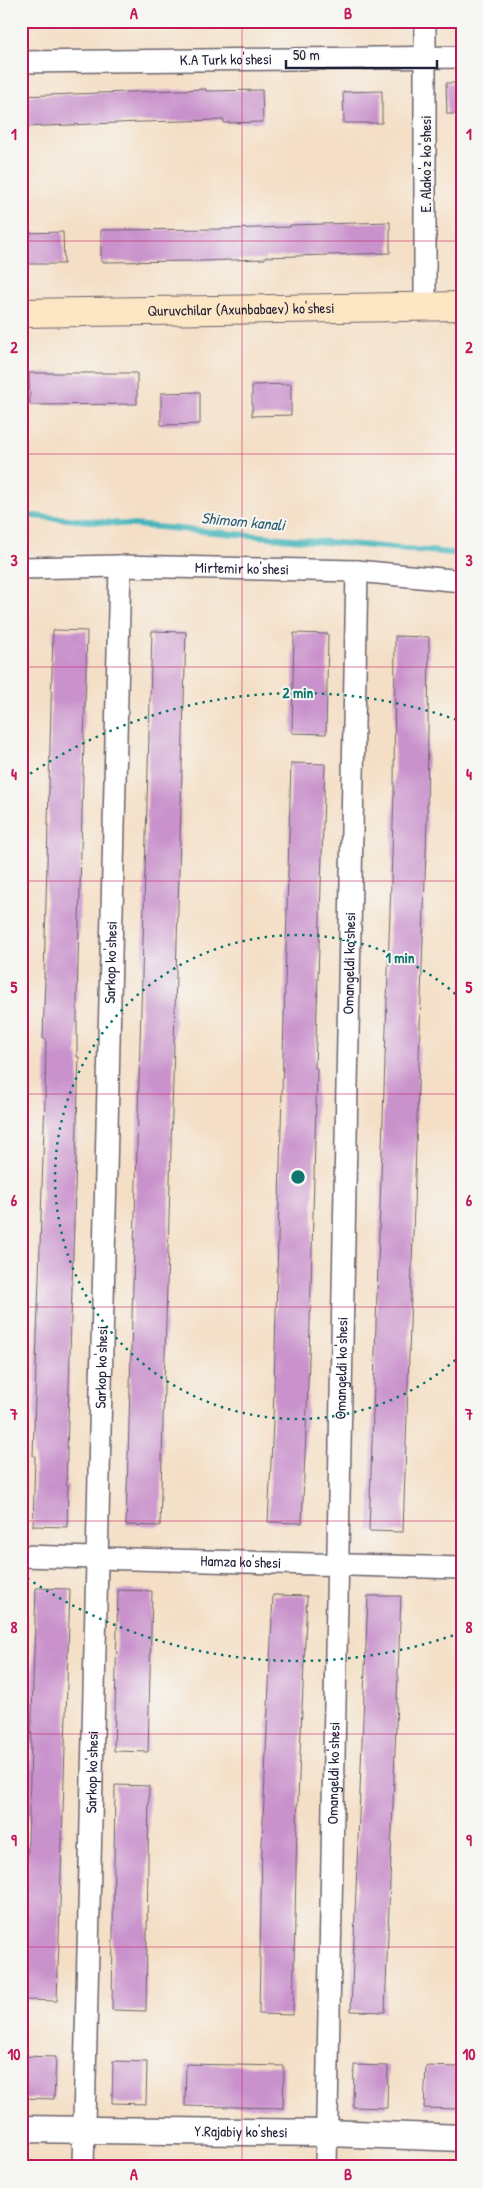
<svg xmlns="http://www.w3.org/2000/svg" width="483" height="2188" viewBox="0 0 483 2188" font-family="'Patrick Hand',sans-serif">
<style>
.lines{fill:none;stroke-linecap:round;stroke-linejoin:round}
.stream{stroke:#45b5bc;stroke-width:6}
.building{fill:#c992cc}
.minor-casing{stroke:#6c646c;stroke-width:24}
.tertiary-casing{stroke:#6c646c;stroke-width:29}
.secondary-casing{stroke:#6c646c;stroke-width:30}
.minor{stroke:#fff;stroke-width:21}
.tertiary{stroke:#fff;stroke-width:26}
.secondary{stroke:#fce6c4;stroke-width:28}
.grid{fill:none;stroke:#c2185b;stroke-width:1;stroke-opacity:0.55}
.ring{fill:none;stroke:#0f766e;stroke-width:2.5;stroke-dasharray:2.5 5}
.labels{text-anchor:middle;stroke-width:4;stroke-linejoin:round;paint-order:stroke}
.street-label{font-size:15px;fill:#22223b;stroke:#f6f6f2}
.water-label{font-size:16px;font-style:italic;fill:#305d6f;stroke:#f6f6f2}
.centre{fill:#0f766e;stroke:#f6f6f2;stroke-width:2.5}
.ring-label{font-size:15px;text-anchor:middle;font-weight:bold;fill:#0f766e;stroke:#f6f6f2;stroke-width:4;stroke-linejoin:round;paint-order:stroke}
.neatline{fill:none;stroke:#c2185b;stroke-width:2}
.grid-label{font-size:16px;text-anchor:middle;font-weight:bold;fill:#c2185b}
</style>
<rect width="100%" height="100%" fill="#f6f6f2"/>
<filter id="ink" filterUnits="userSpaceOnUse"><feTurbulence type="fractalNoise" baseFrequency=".02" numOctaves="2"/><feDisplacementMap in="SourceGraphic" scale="10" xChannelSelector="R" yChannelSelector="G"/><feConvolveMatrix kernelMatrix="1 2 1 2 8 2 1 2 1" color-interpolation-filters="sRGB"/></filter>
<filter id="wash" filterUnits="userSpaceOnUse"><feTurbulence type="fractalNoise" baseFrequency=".0096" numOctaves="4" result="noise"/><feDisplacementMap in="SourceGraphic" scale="20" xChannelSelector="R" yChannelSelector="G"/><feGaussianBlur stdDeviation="1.12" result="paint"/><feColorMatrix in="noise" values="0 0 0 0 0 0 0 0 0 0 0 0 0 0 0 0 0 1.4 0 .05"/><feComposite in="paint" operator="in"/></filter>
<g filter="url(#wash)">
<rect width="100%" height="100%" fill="#f4dfc6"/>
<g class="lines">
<path class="stream" d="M21 515 462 554"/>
</g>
<g id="blocks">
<path class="building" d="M446 83H462V114H447Z
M206 89V91L262 90 263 122 224 123V120L141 122 21 127V96Z
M382 91V123H344L343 92Z
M390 222V253L265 257V259L200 261 101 262V230L226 229 290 227V225Z
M63 232 64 264H25V233Z
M29 373H137V404L30 405Z
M291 384V415L252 416V385Z
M200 392V424L161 425V393Z
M53 630 87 631 77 998V1057H79L66 1485H68L67 1527 33 1526 35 1456H33L45 1098 46 1039H43L45 978H44Z
M152 631 186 632 160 1526 126 1525Z
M294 633 328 634 326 734 292 733Z
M395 636 429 637 427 820 403 1532 369 1531 394 794Z
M291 763 325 764 315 1068H317L309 1360 302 1523 268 1522 273 1422Z
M36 1588 70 1589 57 2001 23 2000Z
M118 1590 152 1591 148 1752 114 1751Z
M273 1595 307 1596 297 1822 293 2015 259 2014 262 1843Z
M368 1596H401L385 2012 351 2011Z
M115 1785 149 1786 146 2011 112 2010Z
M22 2056 56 2057 54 2099 21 2098Z
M113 2061 147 2062 146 2104 112 2103Z
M186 2064 284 2066 283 2108 185 2106Z
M354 2065 388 2066 387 2108 353 2107Z
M426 2066 460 2067 458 2109 424 2108Z"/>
</g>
</g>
<g filter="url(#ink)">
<use href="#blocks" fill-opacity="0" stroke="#6c646c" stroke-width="1"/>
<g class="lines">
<g class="minor-casing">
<g id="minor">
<path id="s1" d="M21 62 462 57"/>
<path d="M425 307V21"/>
<path id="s2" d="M21 568 120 566 357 571 462 581"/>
<path id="s3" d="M21 1556 462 1568"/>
<path id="s4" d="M83 2167 120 566"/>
<path id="s5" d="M326 2167 357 571"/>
</g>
</g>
<g class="tertiary-casing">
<g id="tertiary">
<path id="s6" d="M21 2129 327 2133 462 2138"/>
</g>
</g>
<g class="secondary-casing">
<g id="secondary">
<path id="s7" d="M21 313 462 306"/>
</g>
</g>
<use href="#minor" class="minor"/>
<use href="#tertiary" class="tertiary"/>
<use href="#secondary" class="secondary"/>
</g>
</g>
<path class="grid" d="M242 21V2167M21 241H462M21 454H462M21 667H462M21 881H462M21 1094H462M21 1307H462M21 1521H462M21 1734H462M21 1947H462"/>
<g class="ring">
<path d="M461 1355A242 242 0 1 1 461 999"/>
<path d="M460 1633A484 484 0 0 1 24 1576M24 778A484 484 0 0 1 460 721"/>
</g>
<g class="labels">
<g class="street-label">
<text dy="5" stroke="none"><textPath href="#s1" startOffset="205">K.A Turk ko'shesi</textPath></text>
<text transform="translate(426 164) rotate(-90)" y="5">E. Alako'z ko'shesi</text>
<text dy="5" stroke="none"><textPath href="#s7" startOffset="220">Quruvchilar (Axunbabaev) ko'shesi</textPath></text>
<text dy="5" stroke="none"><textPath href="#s2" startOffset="221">Mirtemir ko'shesi</textPath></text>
<text dy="5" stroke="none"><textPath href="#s4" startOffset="1205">Sarkop ko'shesi</textPath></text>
<text dy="5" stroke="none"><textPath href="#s5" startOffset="1204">Omangeldi ko'shesi</textPath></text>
<text dy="5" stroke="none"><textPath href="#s4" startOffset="800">Sarkop ko'shesi</textPath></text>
<text dy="5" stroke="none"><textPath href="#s5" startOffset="799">Omangeldi ko'shesi</textPath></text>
<text dy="5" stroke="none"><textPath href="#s3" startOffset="220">Hamza ko'shesi</textPath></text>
<text dy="5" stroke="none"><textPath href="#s4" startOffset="395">Sarkop ko'shesi</textPath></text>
<text dy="5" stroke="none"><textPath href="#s5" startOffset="394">Omangeldi ko'shesi</textPath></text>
<text dy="5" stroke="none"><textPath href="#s6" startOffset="220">Y.Rajabiy ko'shesi</textPath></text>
</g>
<g class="water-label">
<text transform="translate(243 521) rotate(5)" y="6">Shimom kanali</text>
</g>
</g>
<circle cx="298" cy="1177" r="8" class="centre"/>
<g class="ring-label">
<text x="298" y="698">2 min</text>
<text x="400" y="963">1 min</text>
</g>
<rect width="483" height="2188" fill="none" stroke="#f6f6f2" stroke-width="55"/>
<path d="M286 60v8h151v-8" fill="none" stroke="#22223b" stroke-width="2.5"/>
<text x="293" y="60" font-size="15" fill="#22223b" stroke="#f6f6f2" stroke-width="4" paint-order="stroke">50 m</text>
<rect x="28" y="28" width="428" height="2132" class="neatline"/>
<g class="grid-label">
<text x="134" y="19">A</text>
<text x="348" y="19">B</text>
<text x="14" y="140">1</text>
<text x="469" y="140">1</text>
<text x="14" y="353">2</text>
<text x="469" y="353">2</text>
<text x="14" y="566">3</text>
<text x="469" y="566">3</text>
<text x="14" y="780">4</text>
<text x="469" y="780">4</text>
<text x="14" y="993">5</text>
<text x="469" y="993">5</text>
<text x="14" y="1206">6</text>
<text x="469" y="1206">6</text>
<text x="14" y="1420">7</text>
<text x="469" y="1420">7</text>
<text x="14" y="1633">8</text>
<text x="469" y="1633">8</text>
<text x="14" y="1846">9</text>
<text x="469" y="1846">9</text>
<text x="14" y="2060">10</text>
<text x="469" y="2060">10</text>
<text x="134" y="2180">A</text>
<text x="348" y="2180">B</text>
</g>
</svg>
